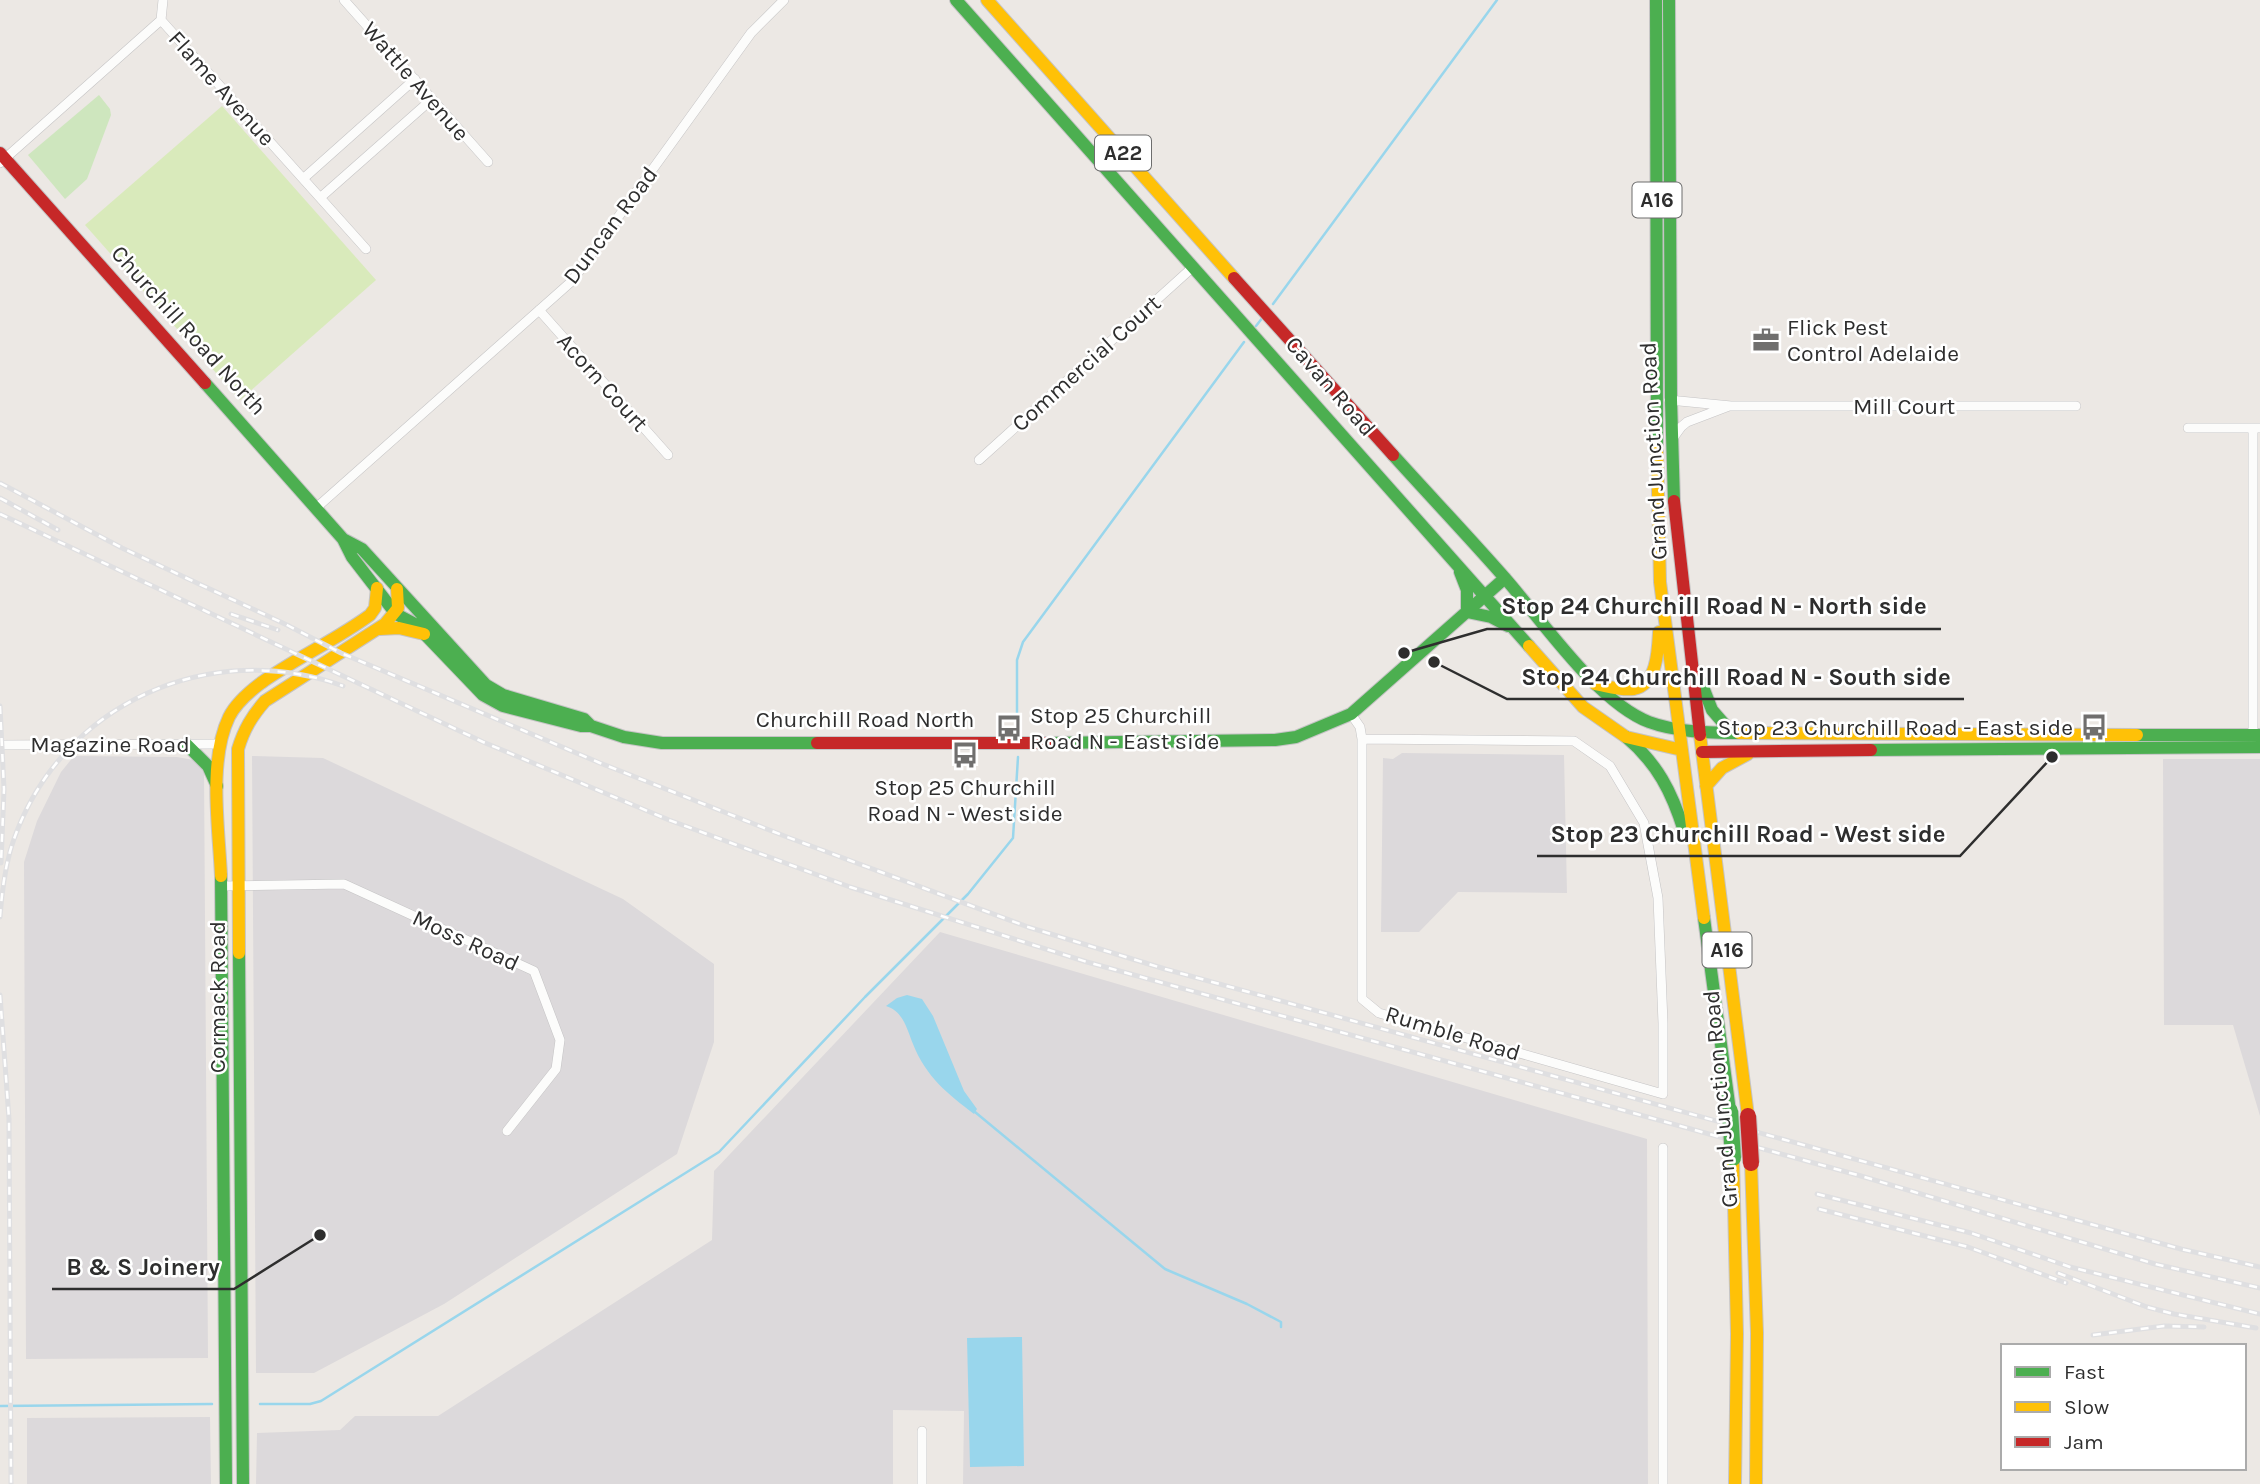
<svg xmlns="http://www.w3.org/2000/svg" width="2260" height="1484" viewBox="0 0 2260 1484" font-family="Karla,sans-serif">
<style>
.industrial{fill:#dcd9db}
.green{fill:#cee6be}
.pitch{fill:#d9eabb}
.water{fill:#99d6ec}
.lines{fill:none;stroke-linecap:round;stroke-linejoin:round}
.stream{stroke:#99d6ec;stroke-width:2.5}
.street-casing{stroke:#c5c4c5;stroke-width:10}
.fast-casing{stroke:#c5c4c5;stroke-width:14}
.slow-casing{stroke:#c5c4c5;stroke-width:14}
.jam-casing{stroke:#c5c4c5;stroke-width:14}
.street{stroke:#fcfcfb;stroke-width:9}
.fast{stroke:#4caf50;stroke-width:12}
.slow{stroke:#ffc107;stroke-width:12}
.jam{stroke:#c62828;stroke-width:12}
.rail-casing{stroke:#dfdfe1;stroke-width:5}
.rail{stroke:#fff;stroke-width:2.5;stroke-dasharray:8;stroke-linecap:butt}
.fast-bridge-casing{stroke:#c6c5c4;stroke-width:18;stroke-linecap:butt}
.jam-bridge-casing{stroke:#c6c5c4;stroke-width:18;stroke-linecap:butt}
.fast-bridge{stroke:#4caf50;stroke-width:16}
.jam-bridge{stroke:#c62828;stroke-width:16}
.labels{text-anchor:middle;stroke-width:5;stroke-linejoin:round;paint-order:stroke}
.shield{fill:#fff;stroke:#6d6d6d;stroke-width:2}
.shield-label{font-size:21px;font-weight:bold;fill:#2e2e2e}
.street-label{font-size:23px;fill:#2e2e2e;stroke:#fff}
.poi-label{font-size:23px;fill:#2e2e2e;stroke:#fff;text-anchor:start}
.leader{fill:none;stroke:#2e2e2e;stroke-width:2.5}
.callout-dot{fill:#2e2e2e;stroke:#fff;stroke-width:2.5}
.callout-label{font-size:24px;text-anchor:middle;font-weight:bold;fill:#2e2e2e;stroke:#fff;stroke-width:5;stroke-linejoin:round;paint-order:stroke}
</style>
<rect width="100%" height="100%" fill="#ece8e4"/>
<path class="industrial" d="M1402 753 1564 755 1567 893 1458 892 1419 932H1381L1383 758 1393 759Z
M74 756 177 757 194 760 204 772 208 1358 26 1359 24 862 37 821 61 772Z
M252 756 323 758 623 899 714 964V1042L677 1154 444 1304 314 1373H256Z
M2163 759H2260V1116L2233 1025H2164Z
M940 932 1647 1139 1648 1484H963L964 1411 893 1410V1484H256L257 1433 340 1430 355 1416H438L712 1240 714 1171Z
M210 1417 211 1484H27V1418Z"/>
<path class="green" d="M99 95 110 109 111 115 87 179 65 199 28 155Z"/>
<path class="pitch" d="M222 106 376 280 240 400 85 225Z"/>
<path class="water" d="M907 995 922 999 933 1016 964 1091 977 1109 974 1114C948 1094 926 1077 913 1044 907 1029 903 1011 886 1006L897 998Z
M1022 1337 1024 1466 970 1467 967 1338Z"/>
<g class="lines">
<path class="stream" d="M1273 304 1497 0
M1256 326 1263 317
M1017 729V660L1023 642 1244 342
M975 1112 1165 1269 1247 1304 1281 1322V1327
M260 1404H310L321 1401 719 1152 865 997 968 894 1013 838 1018 757
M0 1406 212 1404"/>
<g class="street-casing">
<path id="street" d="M344 0 488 162
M161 20 163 0
M0 163 161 20 366 249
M304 178 415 79
M321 197 432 99
M539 310 668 455
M1669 400 1731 406H2076
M2188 428H2260
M2253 428V738
M1673 438 1681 427 1687 422 1729 406
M979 460 1193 267
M316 508 572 281 751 33 784 0
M1351 714 1360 727 1362 739V999L1379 1013 1663 1094V1023L1658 898 1644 823 1610 766 1574 741 1362 739
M0 745 221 744
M222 886 344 884 534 971 560 1040 556 1069 507 1131
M1663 1148V1484
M922 1431V1484"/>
</g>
<g class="fast-casing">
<path id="fast" d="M956 0 1529 646
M1656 0 1657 447
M1669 0 1671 400 1674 501
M205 383 343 539 352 557 396 614 415 624 483 695 503 706 581 726H591L624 737 662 743H817
M1393 455C1430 496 1468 536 1504 577 1542 620 1597 702 1649 722 1676 732 1710 733 1739 733
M343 539 362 549 486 685 503 695 584 719 591 726
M1460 572 1467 590V612L1491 617 1508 626
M1701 682 1712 710 1732 733
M2137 735H2260
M1626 737C1657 763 1672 792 1684 831
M1048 743 1275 740 1296 737 1351 714 1505 578
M186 744 208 766 217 786
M1871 750 2260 747
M221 876 226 1484
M1704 918 1730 1111
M239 953 243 1484"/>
</g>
<g class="slow-casing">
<path id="slow" d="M987 0 1234 278
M1657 447 1660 582 1704 918
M380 629 399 628 424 634
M1529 646 1583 707 1626 737 1682 750
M1595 684C1607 686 1621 691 1634 689 1657 684 1658 651 1659 632
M1739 733 2137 735
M1700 735 1748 1116
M1706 786 1722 768 1748 754
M221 876C219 829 208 761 229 717 236 703 249 692 261 683 296 658 336 640 370 615L375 608 377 588
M239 953 238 749C244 729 252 716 265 701L385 624 398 608 397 589
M1733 1158 1737 1334 1735 1484
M1751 1163 1757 1333 1756 1484"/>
</g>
<g class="jam-casing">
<path id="jam" d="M0 153 205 383
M1234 278 1393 455
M1674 501 1700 735
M817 743H1048
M1702 752 1871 750"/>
</g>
<use href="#street" class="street"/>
<use href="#fast" class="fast"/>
<use href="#slow" class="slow"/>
<use href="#jam" class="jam"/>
<g class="rail-casing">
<path id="rail" d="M0 483 122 548 287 625 341 653 600 763 787 837 1028 927 1165 969 2181 1249 2260 1267
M0 498 58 530
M0 514 483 742 669 820 850 887 1087 962 1861 1176 2155 1264 2260 1288
M231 614 278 630
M0 706 4 789 1 863
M0 917C2 891 5 864 14 839 62 703 210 638 343 686
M0 995 9 1119 11 1484
M1817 1194 1971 1233 2070 1267 2260 1314
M1819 1209 1968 1247 2066 1283
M2058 1273 2147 1307 2174 1314 2256 1328
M2093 1335 2164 1326 2204 1327"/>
</g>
<use href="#rail" class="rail"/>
<g class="fast-bridge-casing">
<path id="fast-bridge" d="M1730 1111 1733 1158"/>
</g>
<g class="jam-bridge-casing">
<path id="jam-bridge" d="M1748 1116 1751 1163"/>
</g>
<use href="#fast-bridge" class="fast-bridge"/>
<use href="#jam-bridge" class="jam-bridge"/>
</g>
<defs>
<g id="office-bare" transform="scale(2.1)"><path d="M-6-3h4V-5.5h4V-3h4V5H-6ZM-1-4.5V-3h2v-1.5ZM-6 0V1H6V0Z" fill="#706f6e" stroke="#fff" stroke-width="2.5" paint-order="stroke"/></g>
<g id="bus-bare" transform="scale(2.1)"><path d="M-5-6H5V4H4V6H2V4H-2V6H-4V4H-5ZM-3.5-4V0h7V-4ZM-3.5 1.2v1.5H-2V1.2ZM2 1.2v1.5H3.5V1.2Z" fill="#706f6e" stroke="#fff" stroke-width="2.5" paint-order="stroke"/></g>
</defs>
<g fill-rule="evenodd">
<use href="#office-bare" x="1766" y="340"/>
<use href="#bus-bare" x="2094" y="727"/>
<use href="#bus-bare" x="1009" y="728"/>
<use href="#bus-bare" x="965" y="755"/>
</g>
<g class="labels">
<g class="shield">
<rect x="1095" y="135.5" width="56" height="35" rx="5"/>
<rect x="1632.5" y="182.5" width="49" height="35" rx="5"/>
<rect x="1702.5" y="932.5" width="49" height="35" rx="5"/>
</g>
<g class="shield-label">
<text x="1123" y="160">A22</text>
<text x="1657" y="207">A16</text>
<text x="1727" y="957">A16</text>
</g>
<g class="street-label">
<text transform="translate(416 81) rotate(49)" y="8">Wattle Avenue</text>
<text transform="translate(222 88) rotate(48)" y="8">Flame Avenue</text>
<text transform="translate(610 225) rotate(-53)" y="8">Duncan Road</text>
<text transform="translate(189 330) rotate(48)" y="8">Churchill Road North</text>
<text transform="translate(1086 363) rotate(-42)" y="8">Commercial Court</text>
<text transform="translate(603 382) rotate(48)" y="8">Acorn Court</text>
<text transform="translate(1331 386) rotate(49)" y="8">Cavan Road</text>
<text x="1904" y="414">Mill Court</text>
<text transform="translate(1653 451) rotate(-93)" y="8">Grand Junction Road</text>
<text x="865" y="727">Churchill Road North</text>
<text x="110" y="752">Magazine Road</text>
<text transform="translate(466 940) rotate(25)" y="8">Moss Road</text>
<text transform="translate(217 997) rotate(-90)" y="8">Cormack Road</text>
<text transform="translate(1453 1033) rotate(17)" y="8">Rumble Road</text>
<text transform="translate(1720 1099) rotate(-95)" y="8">Grand Junction Road</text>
</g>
<g class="poi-label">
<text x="1787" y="335">Flick Pest<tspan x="1787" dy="26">Control Adelaide</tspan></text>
<text x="1030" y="723">Stop 25 Churchill<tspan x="1030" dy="26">Road N - East side</tspan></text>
<text x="2073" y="735" text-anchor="end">Stop 23 Churchill Road - East side</text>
<text x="965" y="795" text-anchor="middle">Stop 25 Churchill<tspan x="965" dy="26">Road N - West side</tspan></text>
</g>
</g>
<path class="leader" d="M1404 653L1487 629H1941M1434 662L1507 699H1964M2052 757L1960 856H1537M320 1235L234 1289H52"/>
<g class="callout-dot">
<circle cx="1404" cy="653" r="7"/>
<circle cx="1434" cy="662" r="7"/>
<circle cx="2052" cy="757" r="7"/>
<circle cx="320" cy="1235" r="7"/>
</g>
<g class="callout-label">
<text x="1714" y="614">Stop 24 Churchill Road N - North side</text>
<text x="1736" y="685">Stop 24 Churchill Road N - South side</text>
<text x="1748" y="842">Stop 23 Churchill Road - West side</text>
<text x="143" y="1275">B &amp; S Joinery</text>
</g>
<rect x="2001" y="1344" width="245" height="126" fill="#ffffff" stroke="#ababab" stroke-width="2"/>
<rect x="2015" y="1367" width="35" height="10" fill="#4caf50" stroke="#ababab" stroke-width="2"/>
<text x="2064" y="1379" font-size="21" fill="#2e2e2e">Fast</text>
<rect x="2015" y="1402" width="35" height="10" fill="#ffc107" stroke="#ababab" stroke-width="2"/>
<text x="2064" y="1414" font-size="21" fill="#2e2e2e">Slow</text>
<rect x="2015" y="1437" width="35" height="10" fill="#c62828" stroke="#ababab" stroke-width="2"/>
<text x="2064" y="1449" font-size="21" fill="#2e2e2e">Jam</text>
</svg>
